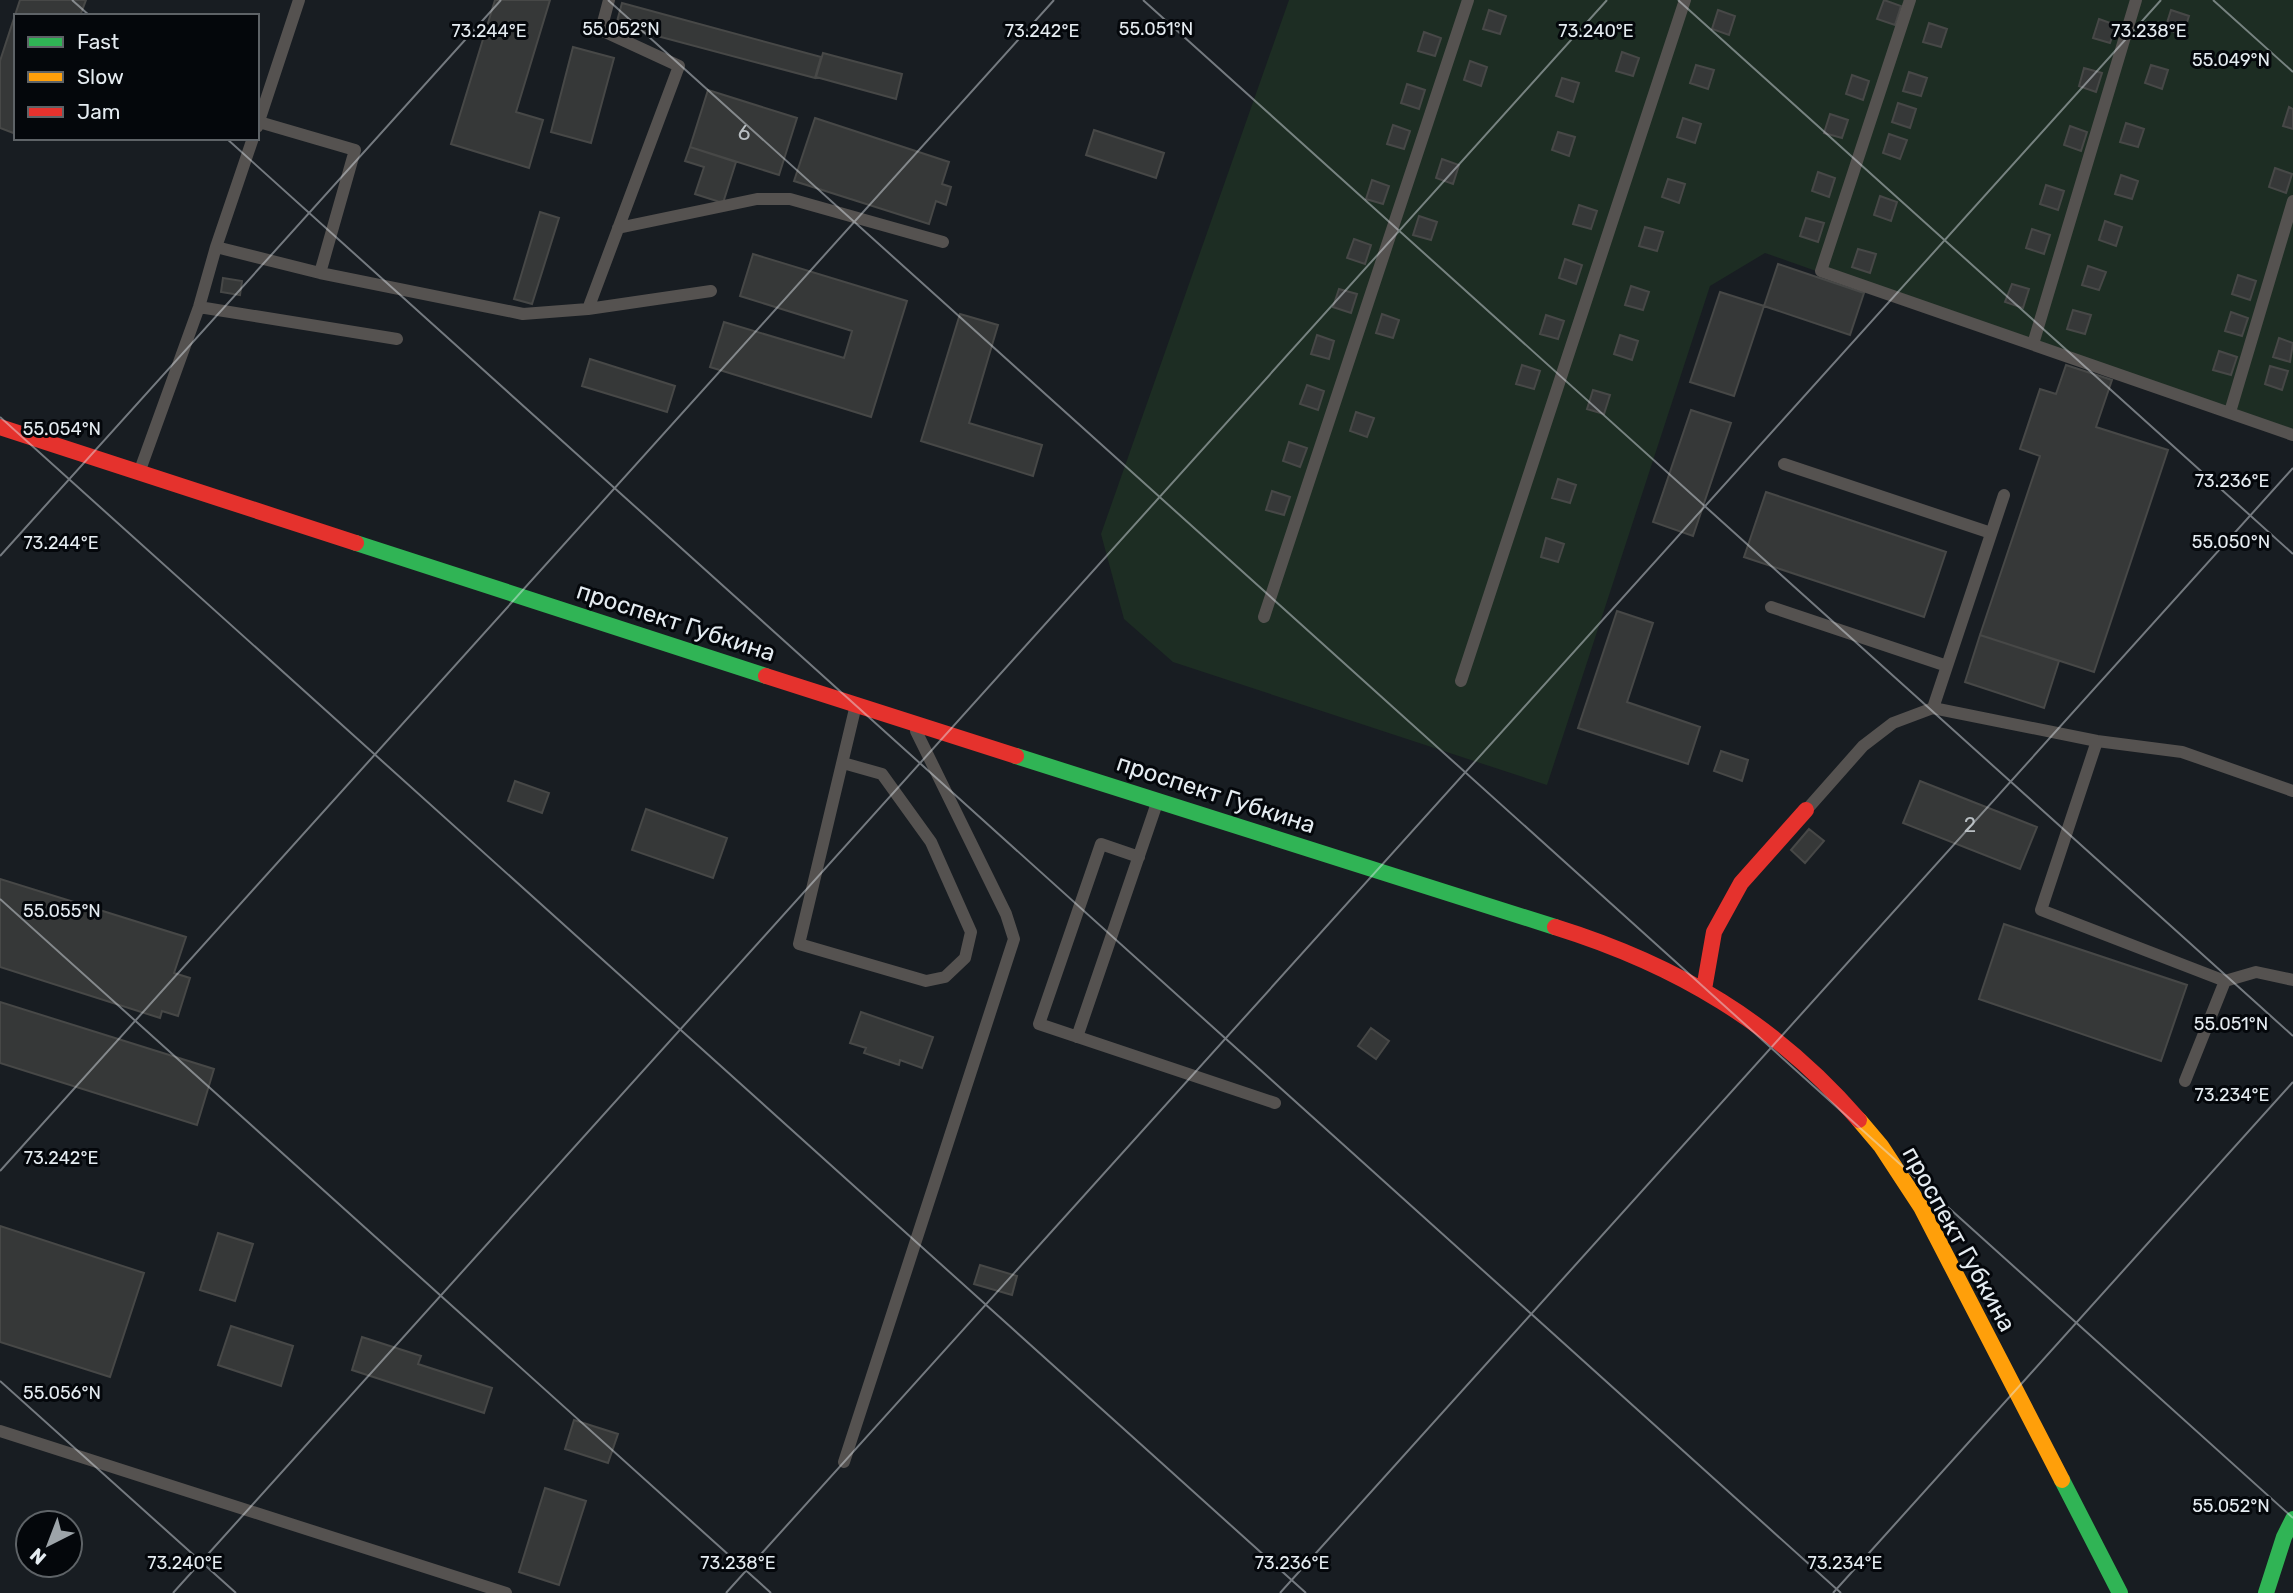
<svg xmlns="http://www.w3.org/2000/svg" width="2293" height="1593" viewBox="0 0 2293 1593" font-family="Rubik,sans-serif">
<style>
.green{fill:#1d2d23}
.building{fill:#363838;stroke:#474847;stroke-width:2}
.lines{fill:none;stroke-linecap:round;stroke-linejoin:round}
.lane{stroke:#555250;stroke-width:12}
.fast{stroke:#30b455;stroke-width:16}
.slow{stroke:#ff9f0a;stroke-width:16}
.jam{stroke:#e5322d;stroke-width:16}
.ticks{fill:none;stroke:#e5ecf1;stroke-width:2;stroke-opacity:0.45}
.labels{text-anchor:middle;stroke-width:6;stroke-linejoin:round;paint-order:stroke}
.number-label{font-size:21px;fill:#b9bfc3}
.street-label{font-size:24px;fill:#e5ecf1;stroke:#04070b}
.ticks-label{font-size:18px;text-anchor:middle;fill:#e5ecf1;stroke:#04070b;stroke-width:6;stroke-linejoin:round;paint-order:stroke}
</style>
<rect width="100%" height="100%" fill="#181d22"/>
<path class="green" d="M1289 0H2293V440L1765 253 1710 286 1547 785 1173 662 1124 619 1101 534Z"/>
<path class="building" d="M20 0H86L80 16H16V134L0 128V61Z
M495 0H550L516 112 543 120 529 168 451 144Z
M1884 0 1901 6 1895 25 1877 19Z
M622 3 821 57 815 78 616 25Z
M1489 10 1506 16 1500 34 1483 29Z
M1718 10 1735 16 1729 35 1712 29Z
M2171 10 2189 16 2183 35 2165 29Z
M2099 19 2116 25 2110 43 2093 38Z
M1929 23 1947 29 1941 47 1923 42Z
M1424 32 1441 38 1435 56 1418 51Z
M573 47 614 58 591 143 551 132Z
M1622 52 1639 58 1633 76 1616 71Z
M823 53 902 74 896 99 816 77Z
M1470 61 1487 67 1481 86 1464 80Z
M1696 65 1714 70 1708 89 1690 83Z
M2151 65 2168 70 2162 89 2145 83Z
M2084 68 2102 73 2096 92 2079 86Z
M1909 72 1927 78 1921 96 1903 91Z
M1852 75 1869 81 1863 100 1846 94Z
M1562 78 1579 83 1573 102 1556 96Z
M1407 84 1425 90 1419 109 1401 103Z
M708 90 797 118 779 175 690 147Z
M1898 103 1916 109 1910 128 1892 122Z
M2289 107 2293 109V129L2283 126Z
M1830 114 1848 120 1842 138 1824 133Z
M815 118 949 162 942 184 951 187 946 205 936 201 929 224 794 181Z
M1683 118 1701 124 1695 143 1677 137Z
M2126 123 2144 129 2138 147 2120 142Z
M1393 125 1410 131 1404 149 1387 144Z
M2070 126 2087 132 2081 151 2064 145Z
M1094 130 1164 153 1156 178 1086 155Z
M1558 132 1575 137 1569 156 1552 150Z
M1889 134 1907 140 1900 159 1883 153Z
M690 147 736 162 723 203 695 194 704 167 685 161Z
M1442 159 1459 165 1453 184 1436 178Z
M2275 168 2292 174 2286 193 2269 187Z
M1818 172 1835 178 1829 197 1812 191Z
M2121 175 2138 181 2132 199 2115 194Z
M1668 179 1685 184 1679 203 1662 197Z
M1372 180 1389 186 1383 204 1366 199Z
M2046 185 2064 191 2058 210 2040 204Z
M1880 196 1897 202 1891 221 1874 215Z
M1579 205 1597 211 1591 229 1573 224Z
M540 212 559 218 532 304 514 299Z
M1419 216 1437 222 1431 240 1413 235Z
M1806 218 1824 223 1818 242 1800 236Z
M2105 221 2122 227 2116 246 2099 240Z
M1645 227 1663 232 1657 251 1639 246Z
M2032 229 2050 235 2044 254 2026 248Z
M1354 239 1371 245 1365 264 1347 258Z
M1858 249 1876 254 1870 273 1852 267Z
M753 254 907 301 871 417 710 367 724 322 844 358 852 331 740 296Z
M1565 259 1582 265 1576 284 1559 278Z
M1778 264 1864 293 1850 335 1764 306Z
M2088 266 2106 272 2099 290 2082 285Z
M2238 275 2256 281 2250 300 2232 294Z
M223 278 242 281 240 295 221 292Z
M2012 284 2029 289 2023 308 2005 302Z
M1631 286 1649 292 1643 310 1625 305Z
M1339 289 1357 294 1351 313 1333 307Z
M1720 292 1764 306 1734 396 1690 382Z
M2073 310 2091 315 2085 334 2067 329Z
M2231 312 2248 318 2242 336 2225 331Z
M960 314 998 325 969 423 1042 445 1033 476 921 441Z
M1382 314 1399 320 1393 338 1376 333Z
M1546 315 1564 321 1558 339 1540 334Z
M1317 335 1334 341 1329 359 1311 354Z
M1620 335 1638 341 1632 360 1614 354Z
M2279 338 2293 343 2290 362 2273 357Z
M2219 351 2237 357 2231 375 2213 370Z
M590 359 675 386 667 412 582 386Z
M1522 365 1540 371 1534 389 1516 384Z
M2066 365 2112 380 2096 427 2168 450 2094 672 1980 635 2040 456 2020 449 2040 389 2056 394Z
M2270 366 2288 371 2282 390 2265 384Z
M1307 385 1324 391 1318 410 1300 404Z
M1593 390 1610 395 1604 414 1587 409Z
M1691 410 1731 423 1693 536 1653 522Z
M1356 412 1374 418 1367 437 1350 431Z
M1289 442 1307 448 1300 467 1283 461Z
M1558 479 1576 485 1570 503 1552 498Z
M1272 491 1290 497 1284 515 1266 510Z
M1766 492 1946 552 1924 617 1744 557Z
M1546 538 1564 544 1558 562 1541 557Z
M1617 611 1653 623 1627 702 1700 727 1688 764 1578 728Z
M1980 635 2059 661 2044 708 1965 682Z
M1721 751 1748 760 1742 781 1714 771Z
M515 781 549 793 542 813 508 801Z
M1920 781 2037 827 2020 869 1903 823Z
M646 809 727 838 713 878 632 850Z
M1809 829 1824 841 1805 863 1791 850Z
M0 879 186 937 174 973 190 978 178 1016 162 1011 160 1018 0 967Z
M2004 924 2187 985 2161 1061 1979 999Z
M0 1002 214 1069 197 1125 0 1063Z
M861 1012 933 1037 922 1068 900 1060 899 1065 864 1053 866 1048 850 1043Z
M1371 1028 1389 1041 1376 1059 1358 1046Z
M0 1226 144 1273 110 1377 0 1342Z
M218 1233 253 1244 235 1301 200 1290Z
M980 1265 1017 1276 1012 1295 974 1284Z
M231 1326 293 1346 281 1386 218 1365Z
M362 1337 421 1356 418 1364 492 1388 484 1413 352 1370Z
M574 1420 618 1434 608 1463 565 1449Z
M545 1488 586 1501 559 1585 519 1572Z"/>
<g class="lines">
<path class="lane" d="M1910 0 1821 271 2293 435
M259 122 355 150 320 273
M257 127 299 0
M618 228 757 199H790L943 242
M216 247 320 273 523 314 588 309 711 291
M199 307 397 339
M588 309 679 66 601 30 609 0
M2033 344 2136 0
M2230 412 2293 201
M1784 464 1991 533
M140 470 199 307 216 247 253 138
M1771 607 1947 666
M1264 617 1468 0
M1461 681 1685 0
M1933 708 2004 495
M2097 741 2041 910 2225 981 2256 972 2293 980
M843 763 882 774 931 842 971 932 965 958 945 977 926 981 799 944 855 709
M1809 807 1863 746 1893 723 1933 708 2097 741 2182 752 2293 791
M1139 857 1101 844 1039 1024 1275 1103
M1077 1037 1157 803
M2185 1081 2225 981
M0 1431 506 1593
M844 1462 1014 939 1006 914 916 731"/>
<path class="fast" d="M356 543 766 676
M1016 756 1555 927
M2062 1480 2120 1593
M2266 1593 2284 1537 2293 1519"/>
<path class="slow" d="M1859 1120 1881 1146 1921 1207 2062 1480"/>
<path class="jam" d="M0 427 356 543
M766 676 1016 756
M1555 927C1677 965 1775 1023 1859 1120
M1704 989 1714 932 1741 883 1806 810"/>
</g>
<path class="ticks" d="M72 0 90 16M608 0 2293 1518M1143 0 2293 1036M1678 0 2293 554M2213 0 2293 72M226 138 1841 1593M0 417 1306 1593M0 556 501 0M0 899 771 1593M0 1171 1054 0M0 1381 236 1593M173 1593 1607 0M726 1593 2161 0M1280 1593 2293 468M1833 1593 2293 1082"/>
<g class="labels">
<g class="number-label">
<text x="744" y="140">6</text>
<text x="1970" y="832">2</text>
</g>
<g class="street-label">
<text transform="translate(676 622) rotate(18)" y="8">проспект Губкина</text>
<text transform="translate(1216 794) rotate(18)" y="8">проспект Губкина</text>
<text transform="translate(1959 1239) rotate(61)" y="8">проспект Губкина</text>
</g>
</g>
<g class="ticks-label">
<text x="621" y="35">55.052°N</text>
<text x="1156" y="35">55.051°N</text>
<text x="489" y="37">73.244°E</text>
<text x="1042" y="37">73.242°E</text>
<text x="1596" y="37">73.240°E</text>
<text x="2149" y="37">73.238°E</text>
<text x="2231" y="66">55.049°N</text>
<text x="62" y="435">55.054°N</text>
<text x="2232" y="487">73.236°E</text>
<text x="2231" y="548">55.050°N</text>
<text x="61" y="549">73.244°E</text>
<text x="62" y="917">55.055°N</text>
<text x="2231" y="1030">55.051°N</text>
<text x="2232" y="1101">73.234°E</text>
<text x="61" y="1164">73.242°E</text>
<text x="62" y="1399">55.056°N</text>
<text x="2231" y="1512">55.052°N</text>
<text x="185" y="1569">73.240°E</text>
<text x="738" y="1569">73.238°E</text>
<text x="1292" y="1569">73.236°E</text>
<text x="1845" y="1569">73.234°E</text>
</g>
<rect x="14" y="14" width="245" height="126" fill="#04070b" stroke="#5e6367" stroke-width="2"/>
<rect x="28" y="37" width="35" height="10" fill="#30b455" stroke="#5e6367" stroke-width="2"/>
<text x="77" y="49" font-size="21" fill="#e5ecf1">Fast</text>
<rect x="28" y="72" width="35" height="10" fill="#ff9f0a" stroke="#5e6367" stroke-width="2"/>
<text x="77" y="84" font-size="21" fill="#e5ecf1">Slow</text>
<rect x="28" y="107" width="35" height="10" fill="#e5322d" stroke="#5e6367" stroke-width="2"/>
<text x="77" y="119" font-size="21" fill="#e5ecf1">Jam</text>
<g transform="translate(49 1544) rotate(222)"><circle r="33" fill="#04070b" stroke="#5e6367" stroke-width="2"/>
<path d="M0-5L12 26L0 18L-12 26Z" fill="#9da4a9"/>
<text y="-10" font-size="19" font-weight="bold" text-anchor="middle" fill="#e5ecf1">N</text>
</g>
</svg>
